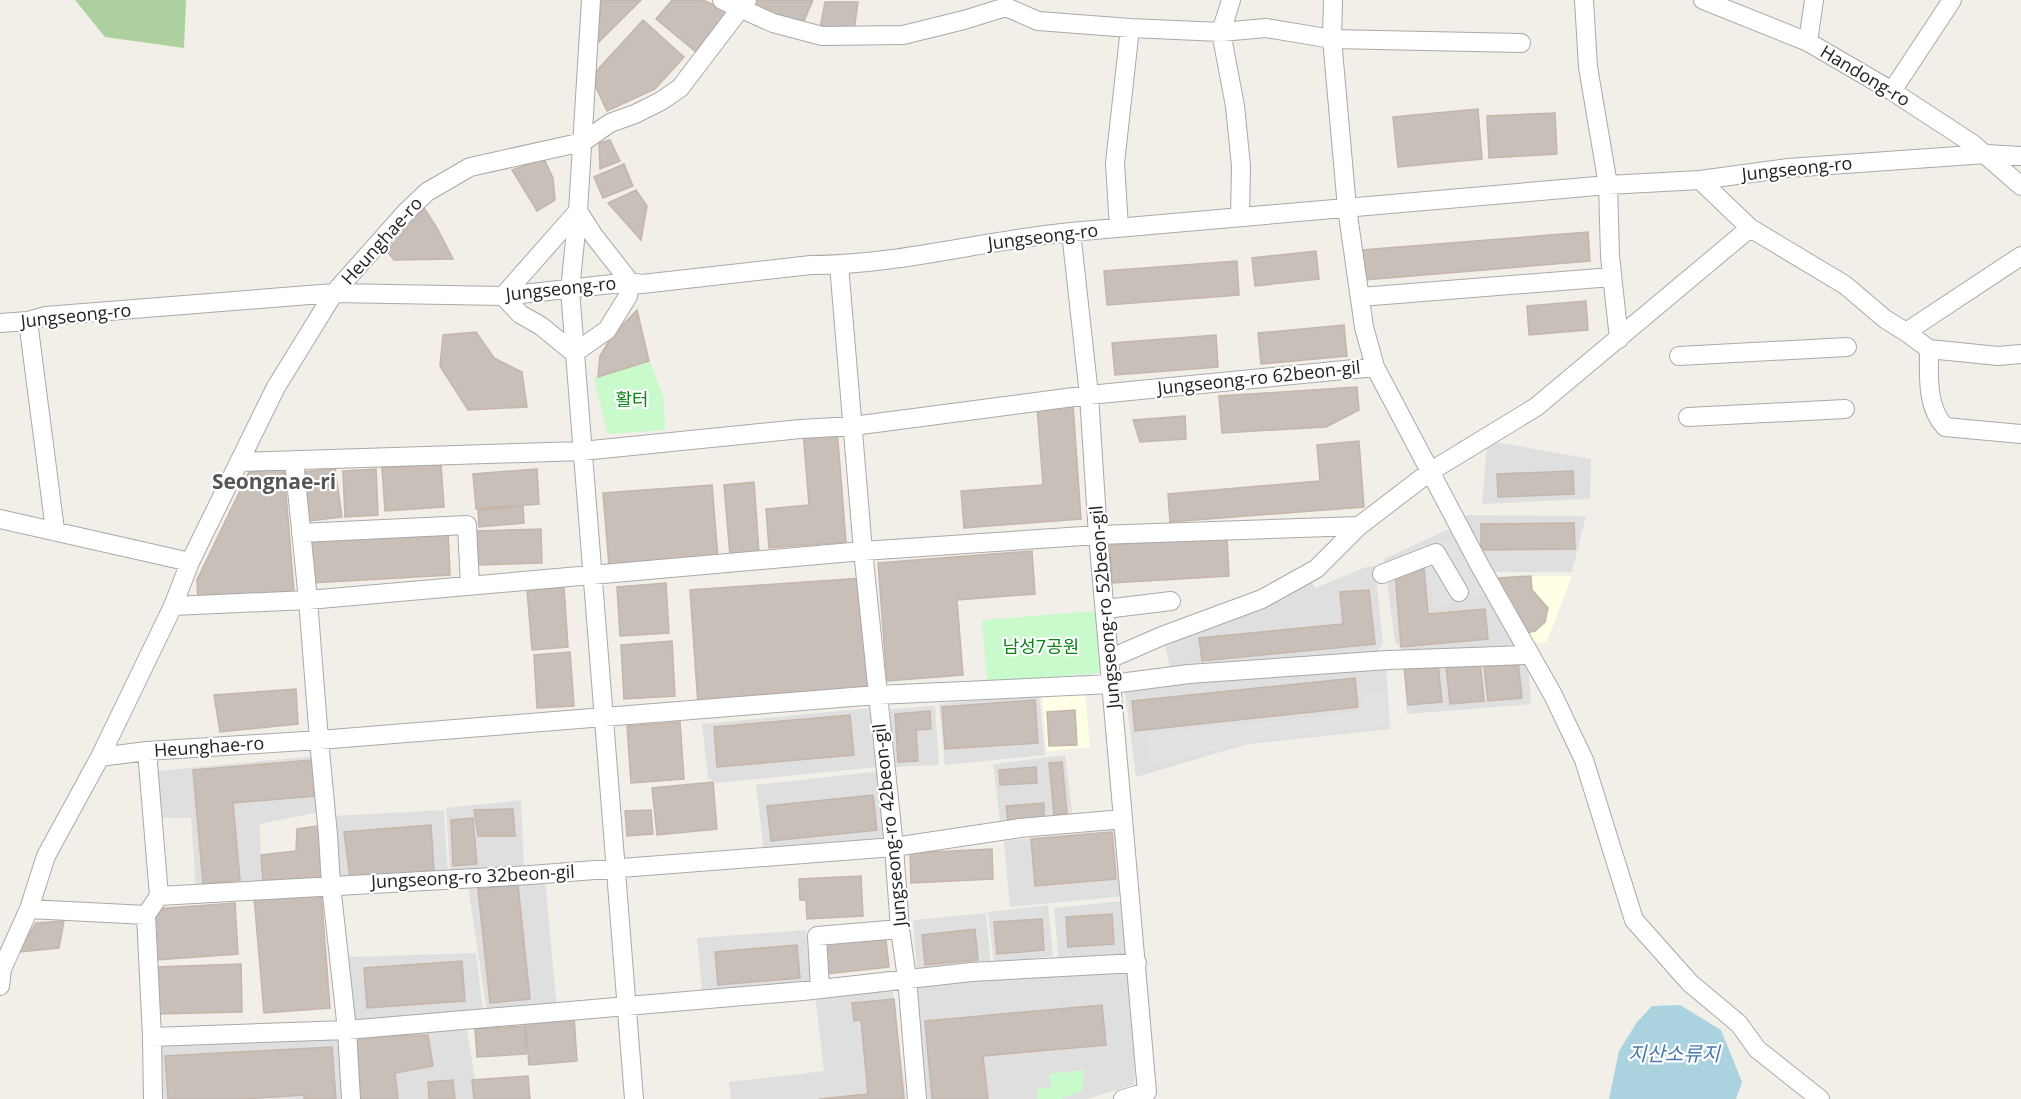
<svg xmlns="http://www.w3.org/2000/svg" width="2021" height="1099" viewBox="0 0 2021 1099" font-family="'Open Sans','Noto Sans KR',sans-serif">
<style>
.residential{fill:#e0dfdf}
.education{fill:#ffffe5}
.forest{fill:#add19e}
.park{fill:#c8facc}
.parking{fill:#e2e2e2}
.water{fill:#aad3df}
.building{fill:#c7bfb8;stroke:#c4b6ab;stroke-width:1.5}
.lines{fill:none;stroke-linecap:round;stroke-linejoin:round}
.minor-casing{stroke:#a9a9a9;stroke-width:20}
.minor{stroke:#fff;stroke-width:18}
.labels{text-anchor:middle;stroke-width:4.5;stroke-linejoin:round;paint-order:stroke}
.street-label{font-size:18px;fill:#222;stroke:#fff}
.park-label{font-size:18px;fill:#0c8416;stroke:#fff}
.water-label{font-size:20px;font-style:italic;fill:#4a7aab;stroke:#fff}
.quarter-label{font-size:21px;font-weight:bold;fill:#555;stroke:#fff}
</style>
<rect width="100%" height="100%" fill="#f2efe9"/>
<path class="residential" d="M1494 442 1591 459 1590 499 1482 504 1487 446Z
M1461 515 1586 516 1572 572H1492Z
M1451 528 1515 645 1407 655 1395 642 1384 559Z
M1375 566 1383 644 1372 657 1171 671 1165 646 1310 580 1315 588 1366 567Z
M1528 658 1531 704 1407 714 1404 667Z
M1386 665 1390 729 1248 744 1136 777 1125 690Z
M1039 694 1045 755 945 765 939 704Z
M935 706 939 765 894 767 890 709Z
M871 708 877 767 717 783 708 778 702 724Z
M1065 755 1073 819 1001 828 993 764Z
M316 756 324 811 260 824 261 885 196 890 191 818H159L157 771Z
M882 771 888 831 880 839 764 852 756 785Z
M521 800 524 870 450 874 446 808Z
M444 810 448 873 337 882 333 816Z
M1119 829 1125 896 1010 907 1004 841Z
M545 879 557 1010 487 1013 468 886Z
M1123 901 1128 950 1121 957 1059 964 1054 908Z
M1048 905 1053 956 994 963 988 912Z
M986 913 991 967 917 969 913 920Z
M806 930 810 983 702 992 697 938Z
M476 953 483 1010 355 1022 349 957Z
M1130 966 1135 1084 1088 1099H927L915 980Z
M892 985 906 1099H731L729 1082 824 1071 815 994Z
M467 1030 478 1099H356L351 1034Z
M343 1035 348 1099H156V1042Z"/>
<path class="education" d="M1491 576H1572L1547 641 1542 643 1527 642Z
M1085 691 1090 747 1047 751 1042 695Z"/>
<path class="forest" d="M75 0H186L184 48 105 37Z"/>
<path class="park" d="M650 362 664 399 665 430 608 434 594 378Z
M1095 611 1100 673 987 682 982 620Z
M1084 1070 1082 1091 1061 1099H1038L1037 1089 1051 1088 1049 1074Z"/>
<path class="parking" d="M1455 537 1487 594 1434 608 1427 567 1417 547Z
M1385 693 1389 726 1253 741 1151 765 1148 738 1138 737 1137 734 1356 713 1366 694Z"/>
<path class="water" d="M1680 1005 1721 1030 1742 1082 1736 1099H1609L1619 1051 1637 1022 1652 1006Z"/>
<path class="building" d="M602 0H641L596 45Z
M672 0H703L736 15 702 57 656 19Z
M752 0H813L803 23 748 5Z
M825 2H858L854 30 820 28Z
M643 20 684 57 655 89 607 111 591 77Z
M1478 109 1482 159 1398 167 1393 117Z
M1555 113 1557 154 1489 158 1487 116Z
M610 140 620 161 600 169 599 143Z
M544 159 553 178 555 200 537 211 512 170Z
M624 164 633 186 603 198 594 177Z
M636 190 647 206 641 240 608 203Z
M424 208 437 228 453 259 394 260 387 251Z
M1588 232 1590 261 1364 280 1362 250Z
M1316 251 1319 279 1255 286 1252 258Z
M1237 261 1239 295 1107 305 1104 271Z
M1586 301 1588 330 1529 335 1527 306Z
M637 310 649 361 598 377 600 356 612 336Z
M1344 325 1347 356 1261 364 1258 333Z
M476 332 494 358 522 372 527 407 468 410 440 366 443 335Z
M1216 335 1218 367 1115 375 1112 343Z
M1357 387 1359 410 1326 427 1222 433 1219 396Z
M1073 405 1081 519 964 528 961 491 1043 485 1037 407Z
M1185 416 1186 439 1140 442 1133 420Z
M837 428 846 542 769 548 766 509 809 505 803 431Z
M1359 441 1364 507 1170 522 1168 494 1320 481 1317 445Z
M441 464 444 507 385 511 382 468Z
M335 468 342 517 309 521 303 472Z
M284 469 294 592 198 600 197 580 249 472Z
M376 469 378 515 345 517 343 471Z
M537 469 539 504 476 509 473 474Z
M1573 471 1574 494 1498 497 1497 474Z
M754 482 759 553 730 556 724 485Z
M712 485 718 558 609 566 603 493Z
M523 506 524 523 479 527 478 510Z
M1574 523 1575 549 1481 550V524Z
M541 529 542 563 478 565 477 531Z
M448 530 450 575 312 583 309 538Z
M1227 538 1229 576 1112 583 1110 545Z
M1032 551 1035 594 957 600 963 675 887 681 878 563Z
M1424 569 1428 614 1485 609 1488 639 1401 647 1395 572Z
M1531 576 1532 590 1548 608 1545 622 1535 631 1526 633 1494 578Z
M862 578 870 692 698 705 690 590Z
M666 583 669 633 620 636 617 587Z
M564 587 568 647 532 650 527 590Z
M1369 590 1375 644 1202 661 1199 638 1343 624 1340 592Z
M672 641 675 696 624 699 621 645Z
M570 652 574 706 537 708 534 655Z
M1518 661 1522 698 1488 701 1484 664Z
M1480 663 1484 701 1450 704 1446 667Z
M1438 664 1442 702 1408 705 1404 667Z
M1355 678 1358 707 1135 731 1132 701Z
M296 689 298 724 220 732 214 695Z
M1035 700 1038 743 945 749 942 707Z
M1075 710 1077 745 1049 746 1047 712Z
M930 711 931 729 916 730 918 761 898 762 895 714Z
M850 715 854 755 717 767 714 727Z
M680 722 684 779 631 783 627 726Z
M312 760 315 796 233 803 240 880 203 884 193 770Z
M1062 762 1067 813 1054 815 1049 763Z
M1036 767 1037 783 1000 785 999 770Z
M713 782 717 829 657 835 652 788Z
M873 795 877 830 771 841 767 806Z
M1044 803V819L1008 821 1006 806Z
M513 809 515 836H478L474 810Z
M651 810 653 834 627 836 625 811Z
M473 818 477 864 453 866 451 820Z
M324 825 328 871 316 881 263 886 261 855 296 851 297 829Z
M431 825 434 872 350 878 344 832Z
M1112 832 1116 879 1035 886 1031 839Z
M992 849 993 879 911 883 910 853Z
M861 876 863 916 807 919 806 900H800L799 879Z
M518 885 530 999 490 1003 478 889Z
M321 891 330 1008 264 1013 254 897Z
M235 903 238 954 156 960 153 909Z
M1112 914 1114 944 1068 947 1066 917Z
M1042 919 1044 950 997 954 994 922Z
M64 921 59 948 18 952 36 923Z
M975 929 978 960 925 965 922 935Z
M885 931 889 967 825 974 821 939Z
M797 945 800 978 718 985 715 952Z
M462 961 465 1001 367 1008 364 968Z
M241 964 242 1012 155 1014 154 967Z
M894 999 904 1099H819L868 1094 861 1020 854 1021 852 1003Z
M1102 1005 1106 1045 983 1056 988 1099H932L925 1021Z
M574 1016 577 1061 529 1065 525 1020Z
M525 1026 526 1054 477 1057 475 1029Z
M428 1035 433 1066 395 1073 398 1099H361L355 1037Z
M332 1047 336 1099H304V1095L241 1099H168L165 1056Z
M528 1076 530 1099H474L472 1080Z
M453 1080 455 1099H429L428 1082Z"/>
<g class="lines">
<g class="minor-casing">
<path id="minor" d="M591 0 578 211 570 290 634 1099
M722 0 773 23 822 36 903 35 964 20 1006 7
M1231 0 1221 32 1235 106 1241 166 1240 216
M1333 0 1332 39 1347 208 1364 327 1375 367 1480 566 1553 695 1584 760 1634 920 1690 983 1739 1024 1757 1049 1820 1099
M1584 0 1588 67 1608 185 1610 256 1619 339
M1703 0 1808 42 1892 91 1973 144 2021 186
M1006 7 1038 21 1130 28 1221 32 1266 28 1332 39 1521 43
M1808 42 1814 0
M1892 91 1952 0
M578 211 594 236 630 282 628 296 607 330 574 353 541 326 520 314 503 296Z
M1119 228 1115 163 1130 28
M1750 228 1845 285 1885 319 1906 332 2021 256
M1071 232 1089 395 1098 535 1147 1092 1123 1099
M839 265 863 551 894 847 900 929 907 978 917 1099
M1360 297 1612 277
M28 321 55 530
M0 323 28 321 46 316 334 293 503 296 630 282 642 284 811 265C899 265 984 240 1071 232L1608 185 1700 180 1788 168 1986 154 2021 156
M1906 332 1929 349 1998 356 2021 354
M1929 349C1929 376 1926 406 1945 427L2021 434
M1679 356 1847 347
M1688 417 1845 409
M294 460 308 600 319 740 328 835 331 885 347 1030 351 1099
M239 462 582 451 800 429 853 426 1089 395 1375 367
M0 519 190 562
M301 533 467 525 470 586
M1382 574 1436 553 1459 592
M173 606 308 600 863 551 1098 535 1359 526
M1105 609 1171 601
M1109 659 1162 636 1262 599 1316 569 1359 526 1431 471 1536 407 1750 228 1700 180
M147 751 159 896
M100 757 147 751 319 740 877 695 1112 684 1189 674 1388 660 1529 655
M29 909 146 915
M0 986 2 969 29 909 46 856 100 757 173 606 190 562 276 387 334 293 406 212 427 192 470 167 583 142 610 123 635 114 661 101 680 88 747 0
M820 989 817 936 900 929
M152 1037 347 1030 803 991 971 972 1137 963
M153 1099 152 1037 146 915 159 896 530 875 894 847 1020 828 1123 819"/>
</g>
<use href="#minor" class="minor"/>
</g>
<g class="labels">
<g class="street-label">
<text transform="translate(1865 76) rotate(31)" y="6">Handong-ro</text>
<text transform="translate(1797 169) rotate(-6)" y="6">Jungseong-ro</text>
<text transform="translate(1043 237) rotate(-7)" y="6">Jungseong-ro</text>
<text transform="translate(382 241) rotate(-48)" y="6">Heunghae-ro</text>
<text transform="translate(561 289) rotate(-6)" y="6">Jungseong-ro</text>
<text transform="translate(76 316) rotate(-6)" y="6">Jungseong-ro</text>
<text transform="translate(1259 378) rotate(-6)" y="6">Jungseong-ro 62beon-gil</text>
<text transform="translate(1105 607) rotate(-95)" y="6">Jungseong-ro 52beon-gil</text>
<text transform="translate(209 747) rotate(-4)" y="6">Heunghae-ro</text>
<text transform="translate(890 825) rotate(-96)" y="6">Jungseong-ro 42beon-gil</text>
<text transform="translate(473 877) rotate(-3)" y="6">Jungseong-ro 32beon-gil</text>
</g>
<g class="park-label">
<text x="632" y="406">활터</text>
<text x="1041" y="653">남성7공원</text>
</g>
<g class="water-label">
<text x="1674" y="1061">지산소류지</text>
</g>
<g class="quarter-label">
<text x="274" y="489">Seongnae-ri</text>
</g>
</g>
</svg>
